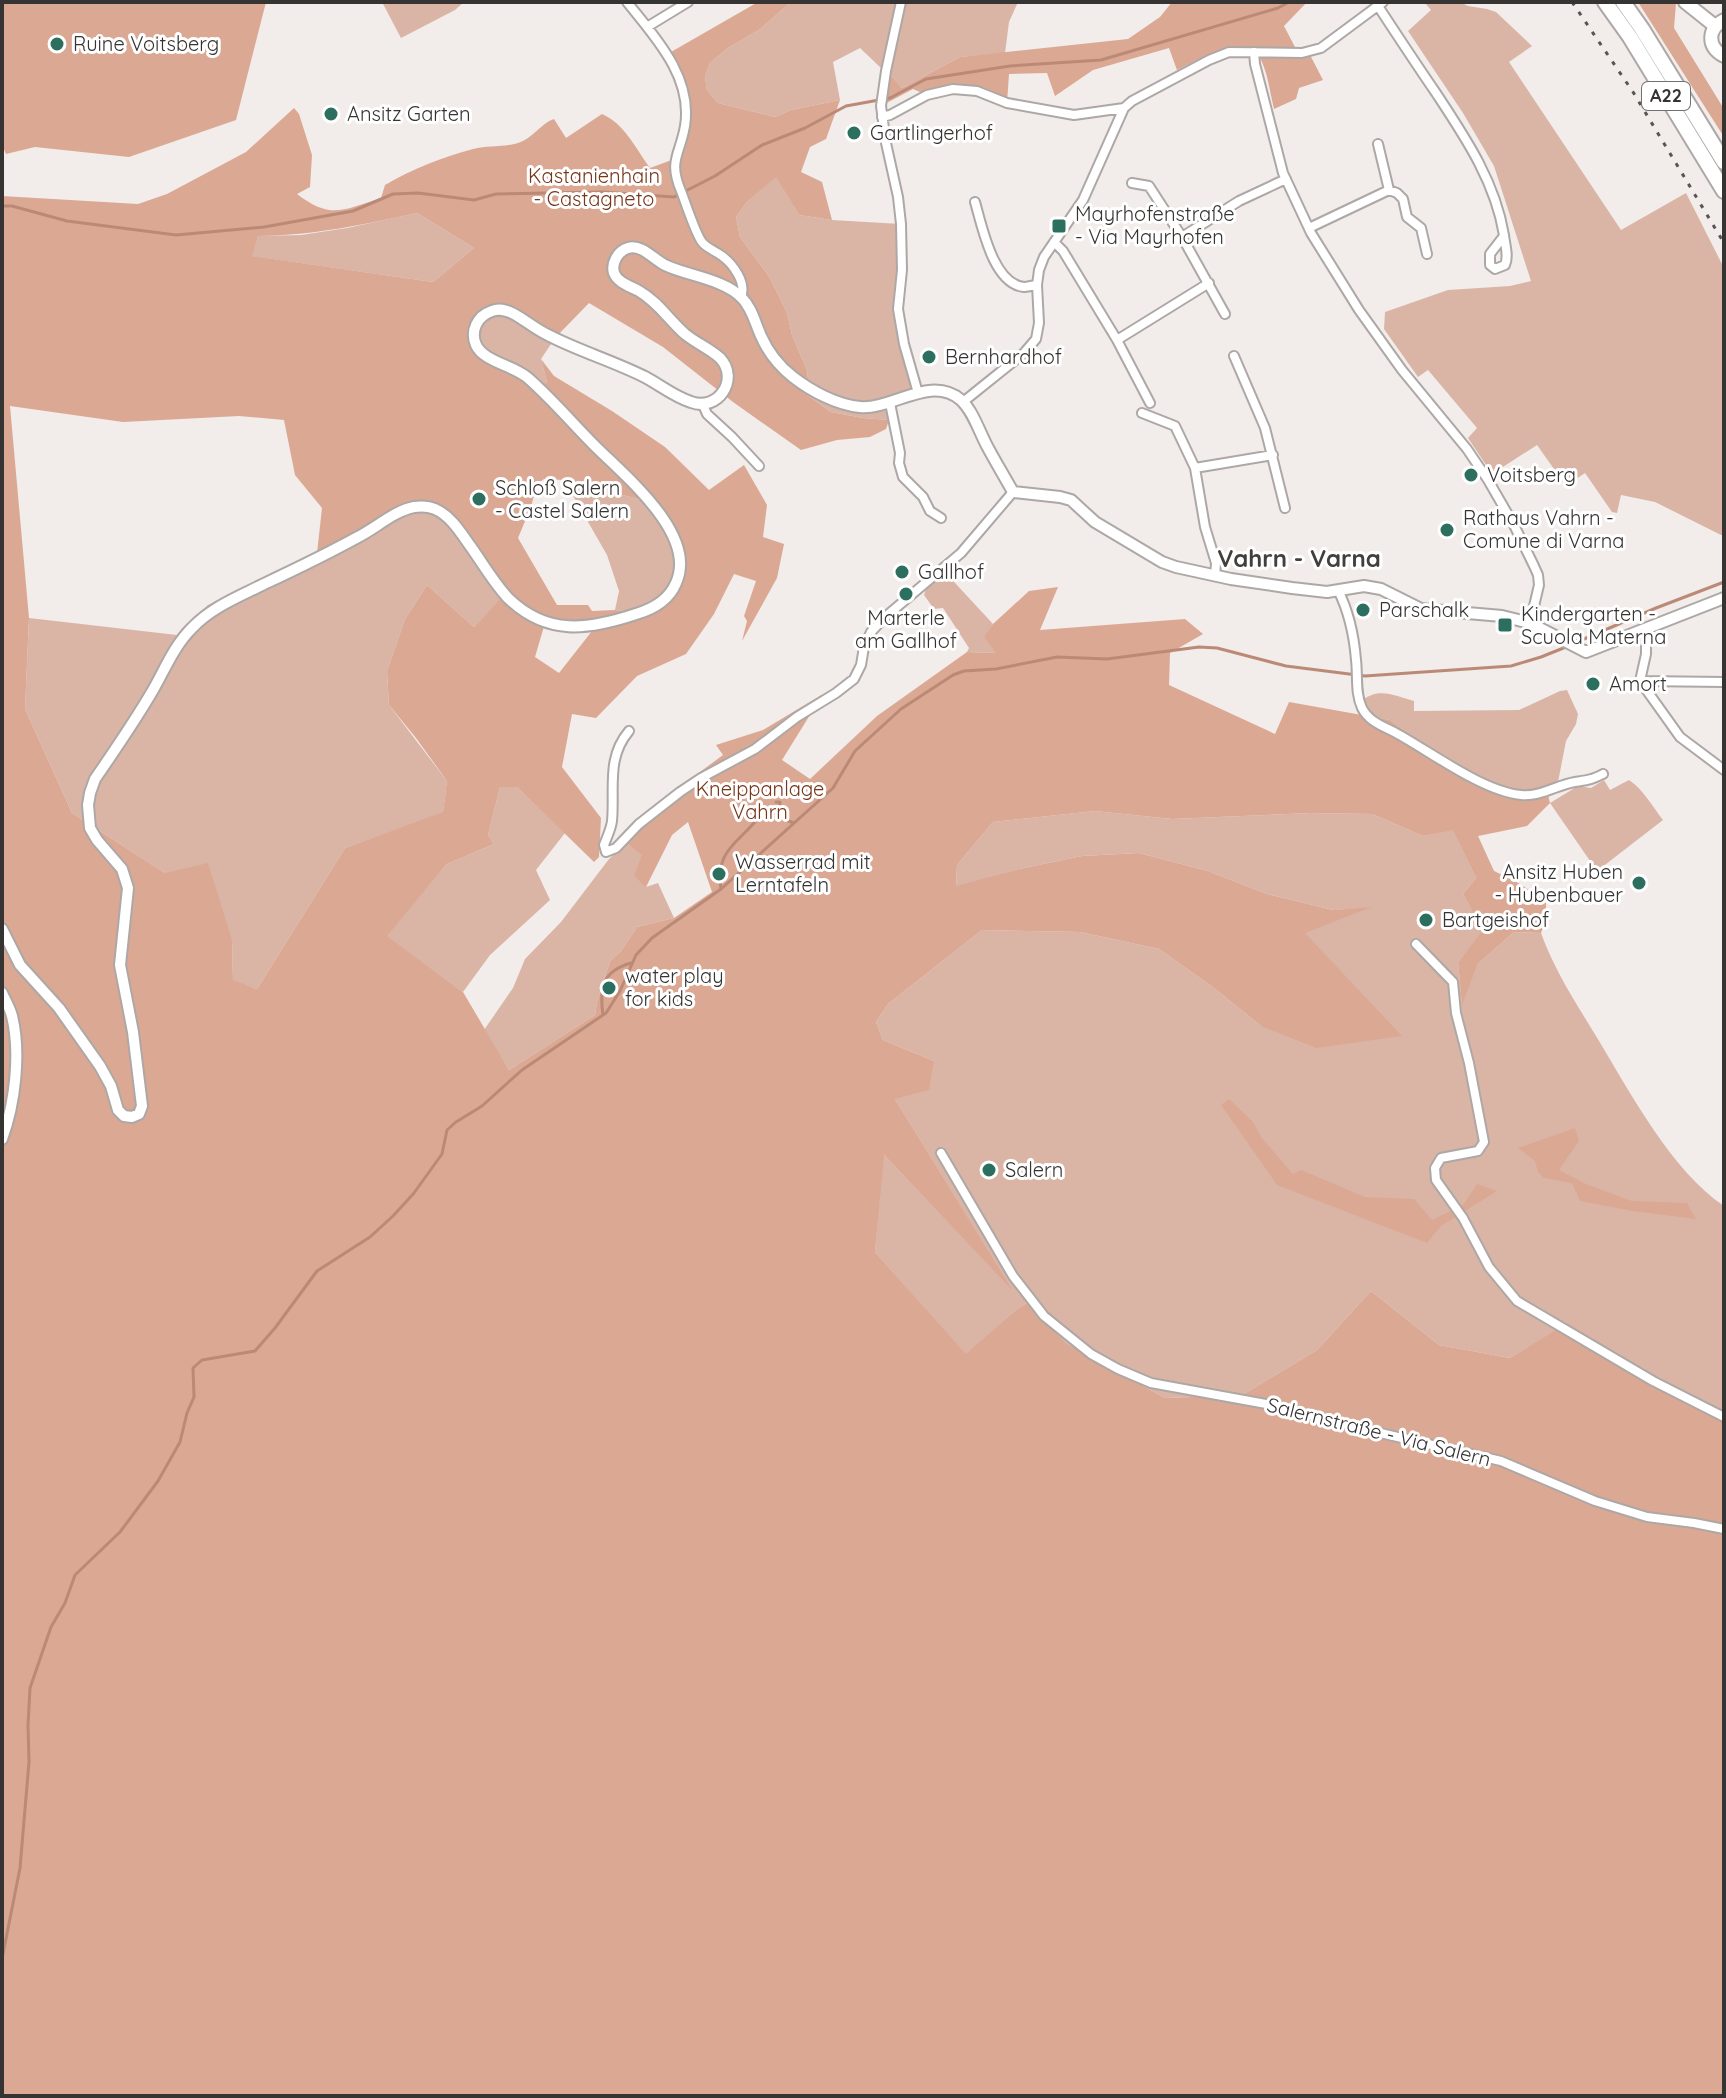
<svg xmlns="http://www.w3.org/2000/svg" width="1726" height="2098" viewBox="0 0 1726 2098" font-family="Quicksand,sans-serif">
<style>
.green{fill:#dab5a6}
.forest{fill:#dba893;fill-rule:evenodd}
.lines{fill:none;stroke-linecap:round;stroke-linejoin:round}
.stream{stroke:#bb8a76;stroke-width:3}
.minor-casing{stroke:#ada8a5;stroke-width:12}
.tertiary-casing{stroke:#ada8a5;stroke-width:14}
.primary-casing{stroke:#ada8a5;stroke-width:16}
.motorway-casing{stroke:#ada8a5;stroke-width:18}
.minor{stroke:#fff;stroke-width:8}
.tertiary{stroke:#fff;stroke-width:10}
.primary{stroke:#fff;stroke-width:12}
.motorway{stroke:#fff;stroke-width:14}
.rail{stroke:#575553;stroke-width:3;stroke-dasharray:4 8;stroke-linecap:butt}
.poi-dot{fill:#2d6f5f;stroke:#fff;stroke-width:3}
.labels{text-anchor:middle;stroke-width:6;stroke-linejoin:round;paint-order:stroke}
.shield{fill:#fff;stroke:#727170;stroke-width:2}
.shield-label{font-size:18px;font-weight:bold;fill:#363433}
.poi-label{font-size:20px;fill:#363433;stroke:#fff;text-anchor:start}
.park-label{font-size:20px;fill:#75361a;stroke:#fff}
.street-label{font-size:20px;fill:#363433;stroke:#fff}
.quarter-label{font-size:24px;font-weight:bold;fill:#433f3d;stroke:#fff}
</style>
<rect width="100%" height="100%" fill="#f2ecea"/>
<path class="green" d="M382 2H464L455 10 401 38Z
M791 2H1018L1009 22 1005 53 960 57 902 88 860 48 833 62 840 100 791 110 775 117 718 103 707 90 705 77 710 63 728 48 759 30Z
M1424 2H1460L1468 6 1487 9 1496 12 1532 46 1509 62 1621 230 1686 193 1724 268V534L1721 535 1655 502 1621 495 1617 513 1612 512 1585 473 1566 486 1537 445 1492 474 1468 438 1477 428 1428 370 1418 377 1384 329 1385 312 1448 290 1510 286 1531 281 1494 166 1463 113 1408 31 1431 10Z
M776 176 799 215 832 220 901 224 898 309 918 393 890 403 889 420 863 418 831 412 803 392 808 379 807 370 792 335 787 313 770 278 740 237 736 217 747 202Z
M417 213 474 248 433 282 251 256 258 236 301 235 347 228Z
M499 309 555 338 541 359 547 382 537 386 478 348 480 318Z
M564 480 650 502 680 551 669 596 642 613 615 610 619 591 607 555Z
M395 509 438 511 505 595 474 627 427 585 405 619 387 671 389 705 447 781 443 813 345 848 257 989 233 981 232 940 165 873 72 813 25 709 29 618 177 635 208 605 317 553Z
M944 571 993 624 985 637 997 653 967 652 969 648 943 608 934 609 924 595 926 589Z
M1567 690 1578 714 1576 724 1566 741 1558 782 1513 797 1433 751 1390 720 1371 717 1366 710 1363 700C1379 687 1396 696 1414 701V711L1519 710 1560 691Z
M1604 780 1610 790 1629 780C1643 789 1652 806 1663 820L1597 871 1550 803 1578 786 1591 788Z
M500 787H517L565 833 536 870 550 900 490 955 463 992 386 936 447 864 494 844 488 835Z
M1095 811 1172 819 1311 813 1372 814 1423 836 1453 829 1476 878 1463 894 1484 930 1458 962 1462 1003 1478 964 1514 932 1541 933C1555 972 1578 1006 1599 1041 1631 1094 1672 1171 1724 1206V1418L1567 1324 1510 1358 1439 1345 1371 1291 1317 1350 1242 1395 1165 1398 1066 1343 1027 1303 1018 1308 966 1355 875 1252 883 1154 1010 1287 895 1099 934 1061 883 1040 876 1022 888 1004 982 930 1080 932 1159 949 1214 988 1261 1026 1305 932 1368 908 1333 910 1267 894 1208 871 1139 853 1082 856 1019 869 956 887 957 865 993 822Z
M626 843 643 855 646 887 658 883 674 918 637 927 621 951 610 961 597 1002 595 1015 509 1070 484 1030 513 988 525 959 561 922 609 859Z"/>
<path class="forest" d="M2 2H266L236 120 129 157 35 147 6 154 2 145Z
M758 2H791L759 30 728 48 710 63 705 77 707 90 718 103 775 117 791 110 840 100 826 139 810 147 801 172 822 182 832 220 799 215 776 177 747 202 736 217 740 237 770 278 787 313 792 335 807 370 808 379 803 392 831 412 863 418 889 420 886 429 870 437 837 440 801 450 733 402 663 347 589 303 555 338 507 311 480 318 475 342 537 386 547 382 541 359 554 376 612 411 665 447 709 490 744 465 767 505 763 537 784 544 777 578 742 641 747 621 744 616 756 581 734 574 714 614 686 654 637 676 596 718 572 714 562 767 601 818 599 857 594 862 517 787H500L488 835 494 844 447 864 387 936 463 992 509 1070 595 1015 597 1002 610 961 621 951 637 927 674 918 712 892 688 822 672 835 646 887 634 876 642 855 626 843 662 800 723 755 716 745 763 730 823 694 782 760 810 779 877 716 967 652 996 653 984 637 993 624 1029 591 1058 587 1040 630 1185 619 1203 634 1170 653 1169 685 1275 734 1289 702 1390 720 1433 751 1513 797 1546 787 1550 803 1527 826 1478 836 1494 871 1515 881 1546 901V919L1541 933 1514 932 1478 964 1462 1005 1458 962 1483 930 1463 894 1476 878 1453 830 1423 836 1372 814 1311 813 1172 819 1095 811 993 822 957 865 956 886 1019 869 1082 856 1139 853 1208 871 1267 894 1333 910 1372 907 1305 933 1402 1036 1316 1048 1261 1026 1214 988 1159 949 1080 932 982 930 888 1004 876 1022 883 1040 934 1061 929 1090 895 1099 1013 1291 884 1155 875 1252 966 1354 1018 1308 1027 1303 1066 1343 1165 1398 1242 1395 1317 1350 1371 1291 1439 1345 1510 1358 1567 1323 1724 1418V2096H2V196L138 204 167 194 246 152 294 108 299 114 312 155 310 187 297 194C331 220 343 210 381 198L385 185C412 169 443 157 473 149 490 145 508 148 523 141 535 135 542 123 554 119L566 138 602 114C624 123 636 149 650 168L677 158 684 140 681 74 671 52ZM417 213 474 248 433 282 252 256 258 236C316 235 361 225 417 213ZM10 406 123 422 239 416 284 420 295 475 322 508 317 553 361 531 424 506 452 523 505 594 474 627 427 585 405 619 387 671 389 705 416 738 447 781 443 812 345 848 257 989 233 980 232 940 208 863 165 873 72 813 25 709 29 618ZM544 479 564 480 650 502 680 551 669 596 642 613 615 610 592 611 588 605H557L518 538 531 507 537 484ZM545 623 596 626 559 673 535 657Z
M1172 2H1307L1284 26 1296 49 1309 53 1323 80 1299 88 1296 99 1274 109C1270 93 1268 74 1261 60 1247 29 1197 61 1177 70L1169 48 1093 70 1055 96 1047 73 1009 74 1007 103 977 91 927 95 913 89 881 106 886 71 902 88 960 57 1128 39 1160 17Z
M1638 2 1676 3 1674 28 1724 109V137Z
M1229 1099 1253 1122 1261 1137 1293 1174 1301 1170 1365 1197 1414 1199 1432 1220 1463 1205 1477 1184 1497 1191 1441 1226 1427 1243 1277 1185 1221 1105Z
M1575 1128 1579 1141 1559 1170 1586 1184 1632 1201 1687 1203 1696 1219 1632 1211 1580 1201 1572 1183 1544 1178 1538 1172 1535 1161 1518 1148Z"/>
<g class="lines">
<path class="stream" d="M2 206H12L67 221 176 235 264 227 353 211 393 194 418 193 474 200 496 194 602 192 674 197 715 176 762 145 805 128 846 106 890 98 926 79 1010 66 1101 60 1278 8 1289 2
M1577 642 1656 608 1724 582
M776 802H780L778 817 794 823
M769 808 772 810
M721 889C714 845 745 842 765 808
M603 1015C599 987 603 971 631 963
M2 1959 20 1868 29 1762 28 1725 30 1688 51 1627 65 1603 75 1575 120 1532 158 1481 180 1442 187 1413 194 1397 193 1368 202 1360 255 1351 275 1328 317 1271 370 1237 393 1216 414 1193 442 1154 447 1130 456 1122 482 1106 522 1070 606 1013 620 991 636 955 652 938 721 889 833 788 855 751 901 709 953 675 964 671 996 669 1057 657 1107 659 1199 647 1217 648 1286 666 1365 676 1511 666 1541 657 1566 647"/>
<g class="minor-casing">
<path id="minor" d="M627 2C655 37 693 77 685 126 680 155 668 160 681 191 685 201 696 235 702 242 706 248 716 251 722 256 733 264 747 283 741 297
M901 2 886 71 881 106 886 143 898 197 901 224 902 270 898 309 904 344 918 393
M1378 6C1397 35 1416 64 1436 93 1465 137 1495 181 1504 235 1505 245 1509 256 1505 265L1495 269 1490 265V254L1504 236
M647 27 688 2
M1254 52 1255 64 1283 173 1311 233 1359 310 1402 370 1467 449 1488 480 1514 525 1534 566 1538 575 1539 585 1530 623
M882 117 890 115 927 95 953 89 977 91 1007 103 1074 115 1124 108
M1132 183 1149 186 1182 237 1225 314
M1389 190 1397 193 1403 199 1407 217 1421 228 1427 254
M975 202C982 226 993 284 1024 287 1026 287 1035 285 1037 285
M1309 228 1389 190 1378 144
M1182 237 1239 201 1286 179
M1054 242 1063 251 1117 340 1150 403
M1117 340 1209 283
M1234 356 1265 428 1285 508
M963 402 1024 353 1036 339 1039 323 1037 285 1039 270 1044 257 1083 200 1124 108 1132 101 1209 60 1229 52 1302 53 1321 48 1383 2
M890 403 900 453 899 463 903 477 923 497 930 511 941 518
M703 405 707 414 732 437 759 466
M1142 413 1175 426 1195 468 1273 455
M1195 468 1205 527 1216 563 1215 576
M1338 590C1349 612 1354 635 1356 660 1358 676 1355 693 1362 708 1369 722 1383 726 1396 733 1431 752 1482 791 1521 795 1540 797 1557 785 1575 782 1588 780 1591 780 1603 774
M1640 681 1680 737 1724 770
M1640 681 1724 682
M1640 681 1646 654V629
M629 731C606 758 615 789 612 821 611 829 607 837 604 845L606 852 616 848 639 824 680 792 701 778 755 749 797 717 836 693 854 679 861 665 864 647 871 632 885 617 961 553 1013 492
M1416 944 1453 982 1456 1013 1469 1063 1484 1142 1478 1151 1441 1158 1435 1168 1436 1180 1463 1218 1489 1267 1517 1301 1653 1381 1724 1417
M941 1153 1013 1276 1034 1303 1044 1316 1091 1354 1118 1369 1151 1383 1272 1405 1359 1428 1501 1461 1595 1501 1647 1517 1694 1523 1724 1529"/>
</g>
<g class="tertiary-casing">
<path id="tertiary" d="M2 929 20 965 59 1008 100 1066 111 1086 118 1110 124 1116 132 1117 139 1114 142 1106 133 1032 120 965 128 888 122 869 97 840 90 828 88 805 90 793 95 779C115 750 135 721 153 690 165 669 174 646 192 628 212 607 238 597 264 584 296 569 327 554 358 537 376 528 394 511 414 507 421 506 428 506 435 509 451 516 461 533 471 547 483 564 494 583 508 598 547 636 588 630 636 614 653 609 669 600 676 583 698 535 626 477 595 446 573 424 552 399 528 378 513 365 484 362 476 345 470 331 477 316 492 311 499 308 505 310 512 313 524 319 535 329 548 335 579 351 613 361 645 377 660 385 675 397 691 402 718 412 740 379 720 358 710 349 696 343 685 334 669 320 658 302 639 291 630 286 618 283 614 273 611 263 618 251 628 248 642 244 653 259 665 265 688 276 724 279 742 298 752 308 755 323 761 336 768 352 779 366 793 377 811 391 837 405 860 407 892 410 931 374 961 400 973 411 979 431 987 446 995 461 1004 476 1013 492L1060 497 1071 500 1095 522 1162 562 1176 567 1231 579 1292 588 1327 592 1364 586 1381 589 1421 609 1502 616 1530 623 1586 652 1724 598
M2 993C5 1000 10 1008 12 1016 21 1053 15 1104 2 1139"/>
</g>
<g class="primary-casing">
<path id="primary" d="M1685 2 1715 26
M1724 20C1707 29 1707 47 1724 56"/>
</g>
<g class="motorway-casing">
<path id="motorway" d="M1605 2 1630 37 1724 191
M1623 2 1642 29 1724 162"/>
</g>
<use href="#minor" class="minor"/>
<use href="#tertiary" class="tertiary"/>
<use href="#primary" class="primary"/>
<use href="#motorway" class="motorway"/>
<path class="rail" d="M1572 2 1633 92 1724 243"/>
</g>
<g class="poi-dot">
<circle cx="57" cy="44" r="8"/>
<circle cx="331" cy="114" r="8"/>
<circle cx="854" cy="133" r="8"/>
<rect x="1051" y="218" width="16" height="16" rx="4"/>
<circle cx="929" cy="357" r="8"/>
<circle cx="1471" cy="475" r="8"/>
<circle cx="479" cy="499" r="8"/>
<circle cx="1447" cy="530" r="8"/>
<circle cx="902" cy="572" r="8"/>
<circle cx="906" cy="594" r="8"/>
<circle cx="1363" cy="610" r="8"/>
<rect x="1497" y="617" width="16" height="16" rx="4"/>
<circle cx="1593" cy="684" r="8"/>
<circle cx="719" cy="874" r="8"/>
<circle cx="1639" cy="883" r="8"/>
<circle cx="1426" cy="920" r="8"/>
<circle cx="609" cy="988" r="8"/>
<circle cx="989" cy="1170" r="8"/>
</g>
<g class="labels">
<rect class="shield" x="1642" y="82" width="48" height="28" rx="6"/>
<g class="shield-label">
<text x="1666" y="102">A22</text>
</g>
<g class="poi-label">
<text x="73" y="51">Ruine Voitsberg</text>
<text x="347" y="121">Ansitz Garten</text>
<text x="870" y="140">Gartlingerhof</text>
<text x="1075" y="221">Mayrhofenstraße<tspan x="1075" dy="23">- Via Mayrhofen</tspan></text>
<text x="945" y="364">Bernhardhof</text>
<text x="1487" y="482">Voitsberg</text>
<text x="495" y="495">Schloß Salern<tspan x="495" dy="23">- Castel Salern</tspan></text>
<text x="1463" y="525">Rathaus Vahrn -<tspan x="1463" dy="23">Comune di Varna</tspan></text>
<text x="918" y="579">Gallhof</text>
<text x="1379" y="617">Parschalk</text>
<text x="1521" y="621">Kindergarten -<tspan x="1521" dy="23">Scuola Materna</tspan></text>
<text x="906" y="625" text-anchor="middle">Marterle<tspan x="906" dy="23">am Gallhof</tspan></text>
<text x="1609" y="691">Amort</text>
<text x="735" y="869">Wasserrad mit<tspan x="735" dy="23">Lerntafeln</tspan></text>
<text x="1623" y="879" text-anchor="end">Ansitz Huben<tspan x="1623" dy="23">- Hubenbauer</tspan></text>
<text x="1442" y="927">Bartgeishof</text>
<text x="625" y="983">water play<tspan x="625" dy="23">for kids</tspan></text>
<text x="1005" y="1177">Salern</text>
</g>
<g class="park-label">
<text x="594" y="183">Kastanienhain<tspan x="594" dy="23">- Castagneto</tspan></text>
<text x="760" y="796">Kneippanlage<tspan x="760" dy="23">Vahrn</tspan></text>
</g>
<g class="street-label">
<text transform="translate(1379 1432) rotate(14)" y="7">Salernstraße - Via Salern</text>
</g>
<g class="quarter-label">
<text x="1299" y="567">Vahrn - Varna</text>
</g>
</g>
<rect width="1726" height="2098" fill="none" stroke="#363433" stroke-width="8"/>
</svg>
